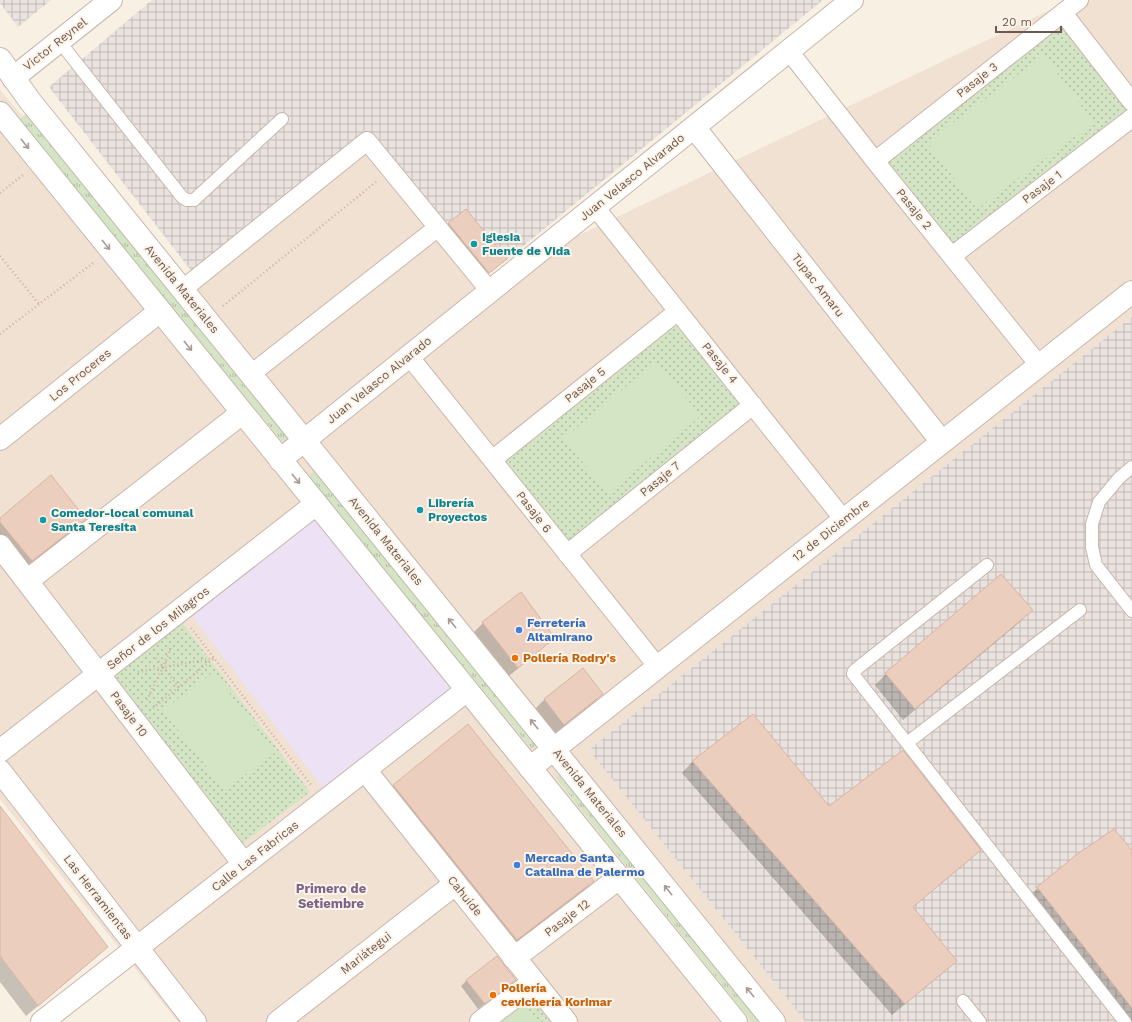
<svg xmlns="http://www.w3.org/2000/svg" width="1132" height="1022" viewBox="0 0 1132 1022" font-family="'Work Sans',sans-serif">
<style>
.residential{fill:#f0e1d3}
.industrial{fill:url(#industrial-grid)}
.education{fill:#ece1f5}
.grass{fill:url(#grass-tufts)}
.park{fill:url(#park-dots)}
.pitch{fill:#d3e5c4}
.shadow{fill:#0003}
.building{fill:#ebcebe;stroke:#dcb4a1}
.lines{fill:none;stroke-linecap:round;stroke-linejoin:round}
.service-casing{stroke:#c8b7ab;stroke-width:14}
.pedestrian-casing{stroke:#c8b7ab;stroke-width:20}
.minor-casing{stroke:#c8b7ab;stroke-width:24}
.tertiary-casing{stroke:#c8b7ab;stroke-width:24}
.path{stroke:#d0b1a2;stroke-width:2.5;stroke-dasharray:1 3;stroke-linecap:butt}
.service{stroke:#fff;stroke-width:12}
.pedestrian{stroke:#fff;stroke-width:18}
.minor{stroke:#fff;stroke-width:22}
.tertiary{stroke:#fff;stroke-width:22}
.oneway{stroke:#a89a94}
.culture-dot{fill:#0f9aa8;stroke:#fdf4e9;stroke-width:1.5}
.shop-dot{fill:#3f7fe0;stroke:#fdf4e9;stroke-width:1.5}
.food-dot{fill:#e8710a;stroke:#fdf4e9;stroke-width:1.5}
.labels{text-anchor:middle;stroke-width:4;stroke-linejoin:round;paint-order:stroke}
.street-label{font-size:12px;fill:#6e574c;stroke:#fdf4e9}
.culture-label{font-size:12px;font-weight:bold;fill:#0d838f;stroke:#fdf4e9;text-anchor:start}
.shop-label{font-size:12px;font-weight:bold;fill:#366cbe;stroke:#fdf4e9;text-anchor:start}
.food-label{font-size:12px;font-weight:bold;fill:#c56008;stroke:#fdf4e9;text-anchor:start}
.neighbourhood-label{font-size:13px;font-weight:bold;fill:#7b658b;stroke:#fdf4e9}
</style>
<defs>
<pattern id="industrial-grid" width="8" height="8" patternUnits="userSpaceOnUse"><rect width="8" height="8" fill="#e9e2de"/><path d="M0 4h8M4 0v8" fill="none" stroke="#c1bab6"/></pattern>
<pattern id="grass-tufts" width="24" height="20" patternUnits="userSpaceOnUse"><rect width="24" height="20" fill="#d3e5c4"/><path d="M3 7l-1-3M5 7V3M7 7l1-3M15 17l-1-3M17 17v-4M19 17l1-3" fill="none" stroke="#afbca1"/></pattern>
<pattern id="park-dots" width="8" height="8" patternUnits="userSpaceOnUse"><rect width="8" height="8" fill="#d3e5c4"/><path d="M2 2h.1M6 6h.1" fill="none" stroke="#afbca1" stroke-width="1.8" stroke-linecap="round"/></pattern>
</defs>
<rect width="100%" height="100%" fill="#f9f0e4"/>
<path class="residential" d="M1071 0H1132V1022H178L0 799V90L171 292 366 137 483 281Z"/>
<path class="industrial" d="M0 0H51L18 27 0 3Z
M152 0H823L483 279 365 135 193 273 49 87Z
M1132 317V1022H908L906 1019 902 1022H806L589 750Z"/>
<path class="education" d="M316 515 464 698 332 800 190 613Z"/>
<path class="grass" d="M34 107 299 435 286 446 19 120Z
M323 461 547 736 532 749 308 477Z
M570 768 773 1022H752L556 778Z"/>
<path class="park" d="M1064 20 1132 112 954 249 883 163Z
M676 316 747 405 569 547 501 461Z
M181 621 310 792 239 846 110 675Z
M529 996 550 1022H495Z"/>
<path class="pitch" d="M1044 55 1094 123 977 209 927 142Z
M656 361 701 416 608 493 563 439Z
M213 672 275 753 224 790 163 710Z
M524 1003 538 1022H499Z"/>
<path class="shadow" d="M466 210 503 261 486 275 446 226Z
M0 519H84L76 528 23 569 0 541Z
M521 593 554 637 545 646 509 676 474 632 483 623Z
M1031 610 1020 622 903 720 875 685 886 674Z
M583 670 602 694 591 705 552 736 533 711 544 700Z
M693 761 829 808 979 850 968 861 912 908 956 961 944 972 892 1015 682 773Z
M393 785 593 881 583 891 507 949 384 795Z
M0 826 106 947 95 958 26 1016 0 982Z
M1132 852V1022H1122L1026 900 1038 888 1076 856Z
M497 957 515 980 509 985 478 1009 461 986 466 981Z"/>
<path class="building" d="M466 209 507 259 489 273 448 223Z
M51 475 86 519 32 561 0 522V518Z
M1001 574 1033 610 915 709 885 673Z
M521 592 555 638 518 668 482 622Z
M583 668 603 694 564 725 544 699Z
M753 714 829 806 903 750 981 850 913 907 957 961 905 1004 692 761Z
M468 724 594 881 517 940 393 785Z
M0 806 108 947 38 1006 0 956Z
M1114 829 1132 850V1008L1037 887 1076 855Z
M497 956 516 980 485 1004 466 980Z"/>
<g class="lines">
<g class="service-casing">
<path id="service" d="M59 41 182 197 187 200H194L282 119
M1132 467 1119 478 1099 502 1092 524V547L1096 565 1132 611
M987 565 854 671 853 674 1125 1022
M907 743 1080 610
M963 1001 980 1022"/>
</g>
<g class="pedestrian-casing">
<path id="pedestrian" d="M1063 13 1132 102
M789 51 875 161 1039 365
M875 161 1079 0
M595 207 844 520
M952 256 1132 118
M183 289 367 141 490 291
M409 356 658 667
M251 374 437 228
M492 460 678 311
M567 554 753 405"/>
</g>
<g class="minor-casing">
<path id="minor" d="M13 78 111 0
M694 127 942 442
M0 439 160 311
M280 460 852 0
M0 546 244 864
M27 581 242 413
M0 751 316 504
M530 768 1132 292
M365 770 566 1022
M0 771 195 1022
M514 958 619 878
M42 1022 467 690
M278 1022 455 884
M481 1022 534 982"/>
</g>
<g class="tertiary-casing">
<path id="tertiary" d="M0 59 30 101 774 1022
M0 113 736 1022"/>
</g>
<path class="path" d="M0 193 23 175
M0 256 39 304
M223 306 376 182
M0 334 93 263
M191 628 311 785
M156 658 179 687
M138 672 214 658
M147 700 163 667 171 647
M153 708 214 658"/>
<use href="#service" class="service"/>
<use href="#pedestrian" class="pedestrian"/>
<use href="#minor" class="minor"/>
<use href="#tertiary" class="tertiary"/>
</g>
<defs><path id="oneway-shaft" d="M-6 0H5M1.5-3L5.5 0L1.5 3" fill="none" stroke-width="1.6" stroke-linecap="round" stroke-linejoin="round"/></defs>
<g class="oneway">
<use href="#oneway-shaft" transform="translate(25 144) rotate(51)"/>
<use href="#oneway-shaft" transform="translate(106 245) rotate(51)"/>
<use href="#oneway-shaft" transform="translate(188 346) rotate(51)"/>
<use href="#oneway-shaft" transform="translate(296 479) rotate(51)"/>
<use href="#oneway-shaft" transform="translate(452 623) rotate(-129)"/>
<use href="#oneway-shaft" transform="translate(534 724) rotate(-129)"/>
<use href="#oneway-shaft" transform="translate(668 890) rotate(-129)"/>
<use href="#oneway-shaft" transform="translate(750 992) rotate(-129)"/>
</g>
<g class="culture-dot">
<circle cx="474" cy="244" r="4"/>
<circle cx="420" cy="510" r="4"/>
<circle cx="43" cy="520" r="4"/>
</g>
<g class="shop-dot">
<circle cx="519" cy="630" r="4"/>
<circle cx="517" cy="865" r="4"/>
</g>
<g class="food-dot">
<circle cx="515" cy="658" r="4"/>
<circle cx="493" cy="995" r="4"/>
</g>
<g class="labels">
<g class="street-label">
<text transform="translate(55 44) rotate(-38)" y="4">Victor Reynel</text>
<text transform="translate(977 80) rotate(-38)" y="4">Pasaje 3</text>
<text transform="translate(632 177) rotate(-39)" y="4">Juan Velasco Alvarado</text>
<text transform="translate(1042 187) rotate(-37)" y="4">Pasaje 1</text>
<text transform="translate(914 209) rotate(51)" y="4">Pasaje 2</text>
<text transform="translate(818 285) rotate(52)" y="4">Tupac Amaru</text>
<text transform="translate(182 289) rotate(51)" y="4">Avenida Materiales</text>
<text transform="translate(720 363) rotate(51)" y="4">Pasaje 4</text>
<text transform="translate(80 375) rotate(-39)" y="4">Los Proceres</text>
<text transform="translate(379 380) rotate(-39)" y="4">Juan Velasco Alvarado</text>
<text transform="translate(585 385) rotate(-39)" y="4">Pasaje 5</text>
<text transform="translate(660 479) rotate(-39)" y="4">Pasaje 7</text>
<text transform="translate(534 512) rotate(52)" y="4">Pasaje 6</text>
<text transform="translate(831 530) rotate(-38)" y="4">12 de Diciembre</text>
<text transform="translate(386 541) rotate(51)" y="4">Avenida Materiales</text>
<text transform="translate(158 628) rotate(-38)" y="4">Señor de los Milagros</text>
<text transform="translate(129 714) rotate(53)" y="4">Pasaje 10</text>
<text transform="translate(590 793) rotate(51)" y="4">Avenida Materiales</text>
<text transform="translate(255 856) rotate(-38)" y="4">Calle Las Fabricas</text>
<text transform="translate(465 896) rotate(51)" y="4">Cahuide</text>
<text transform="translate(98 897) rotate(52)" y="4">Las Herramientas</text>
<text transform="translate(567 918) rotate(-37)" y="4">Pasaje 12</text>
<text transform="translate(366 953) rotate(-38)" y="4">Mariátegui</text>
</g>
<g class="culture-label">
<text x="482" y="241">Iglesia<tspan x="482" dy="14">Fuente de Vida</tspan></text>
<text x="428" y="507">Librería<tspan x="428" dy="14">Proyectos</tspan></text>
<text x="51" y="517">Comedor-local comunal<tspan x="51" dy="14">Santa Teresita</tspan></text>
</g>
<g class="shop-label">
<text x="527" y="627">Ferretería<tspan x="527" dy="14">Altamirano</tspan></text>
<text x="525" y="862">Mercado Santa<tspan x="525" dy="14">Catalina de Palermo</tspan></text>
</g>
<g class="food-label">
<text x="523" y="662">Pollería Rodry's</text>
<text x="501" y="992">Pollería<tspan x="501" dy="14">cevichería Korimar</tspan></text>
</g>
<g class="neighbourhood-label">
<text x="331" y="893">Primero de<tspan x="331" dy="15">Setiembre</tspan></text>
</g>
</g>
<path d="M996 26v6h65v-6" fill="none" stroke="#6e574c" stroke-width="2"/>
<text x="1002" y="26" font-size="12" fill="#6e574c" stroke="#fdf4e9" stroke-width="3" paint-order="stroke">20 m</text>
</svg>
